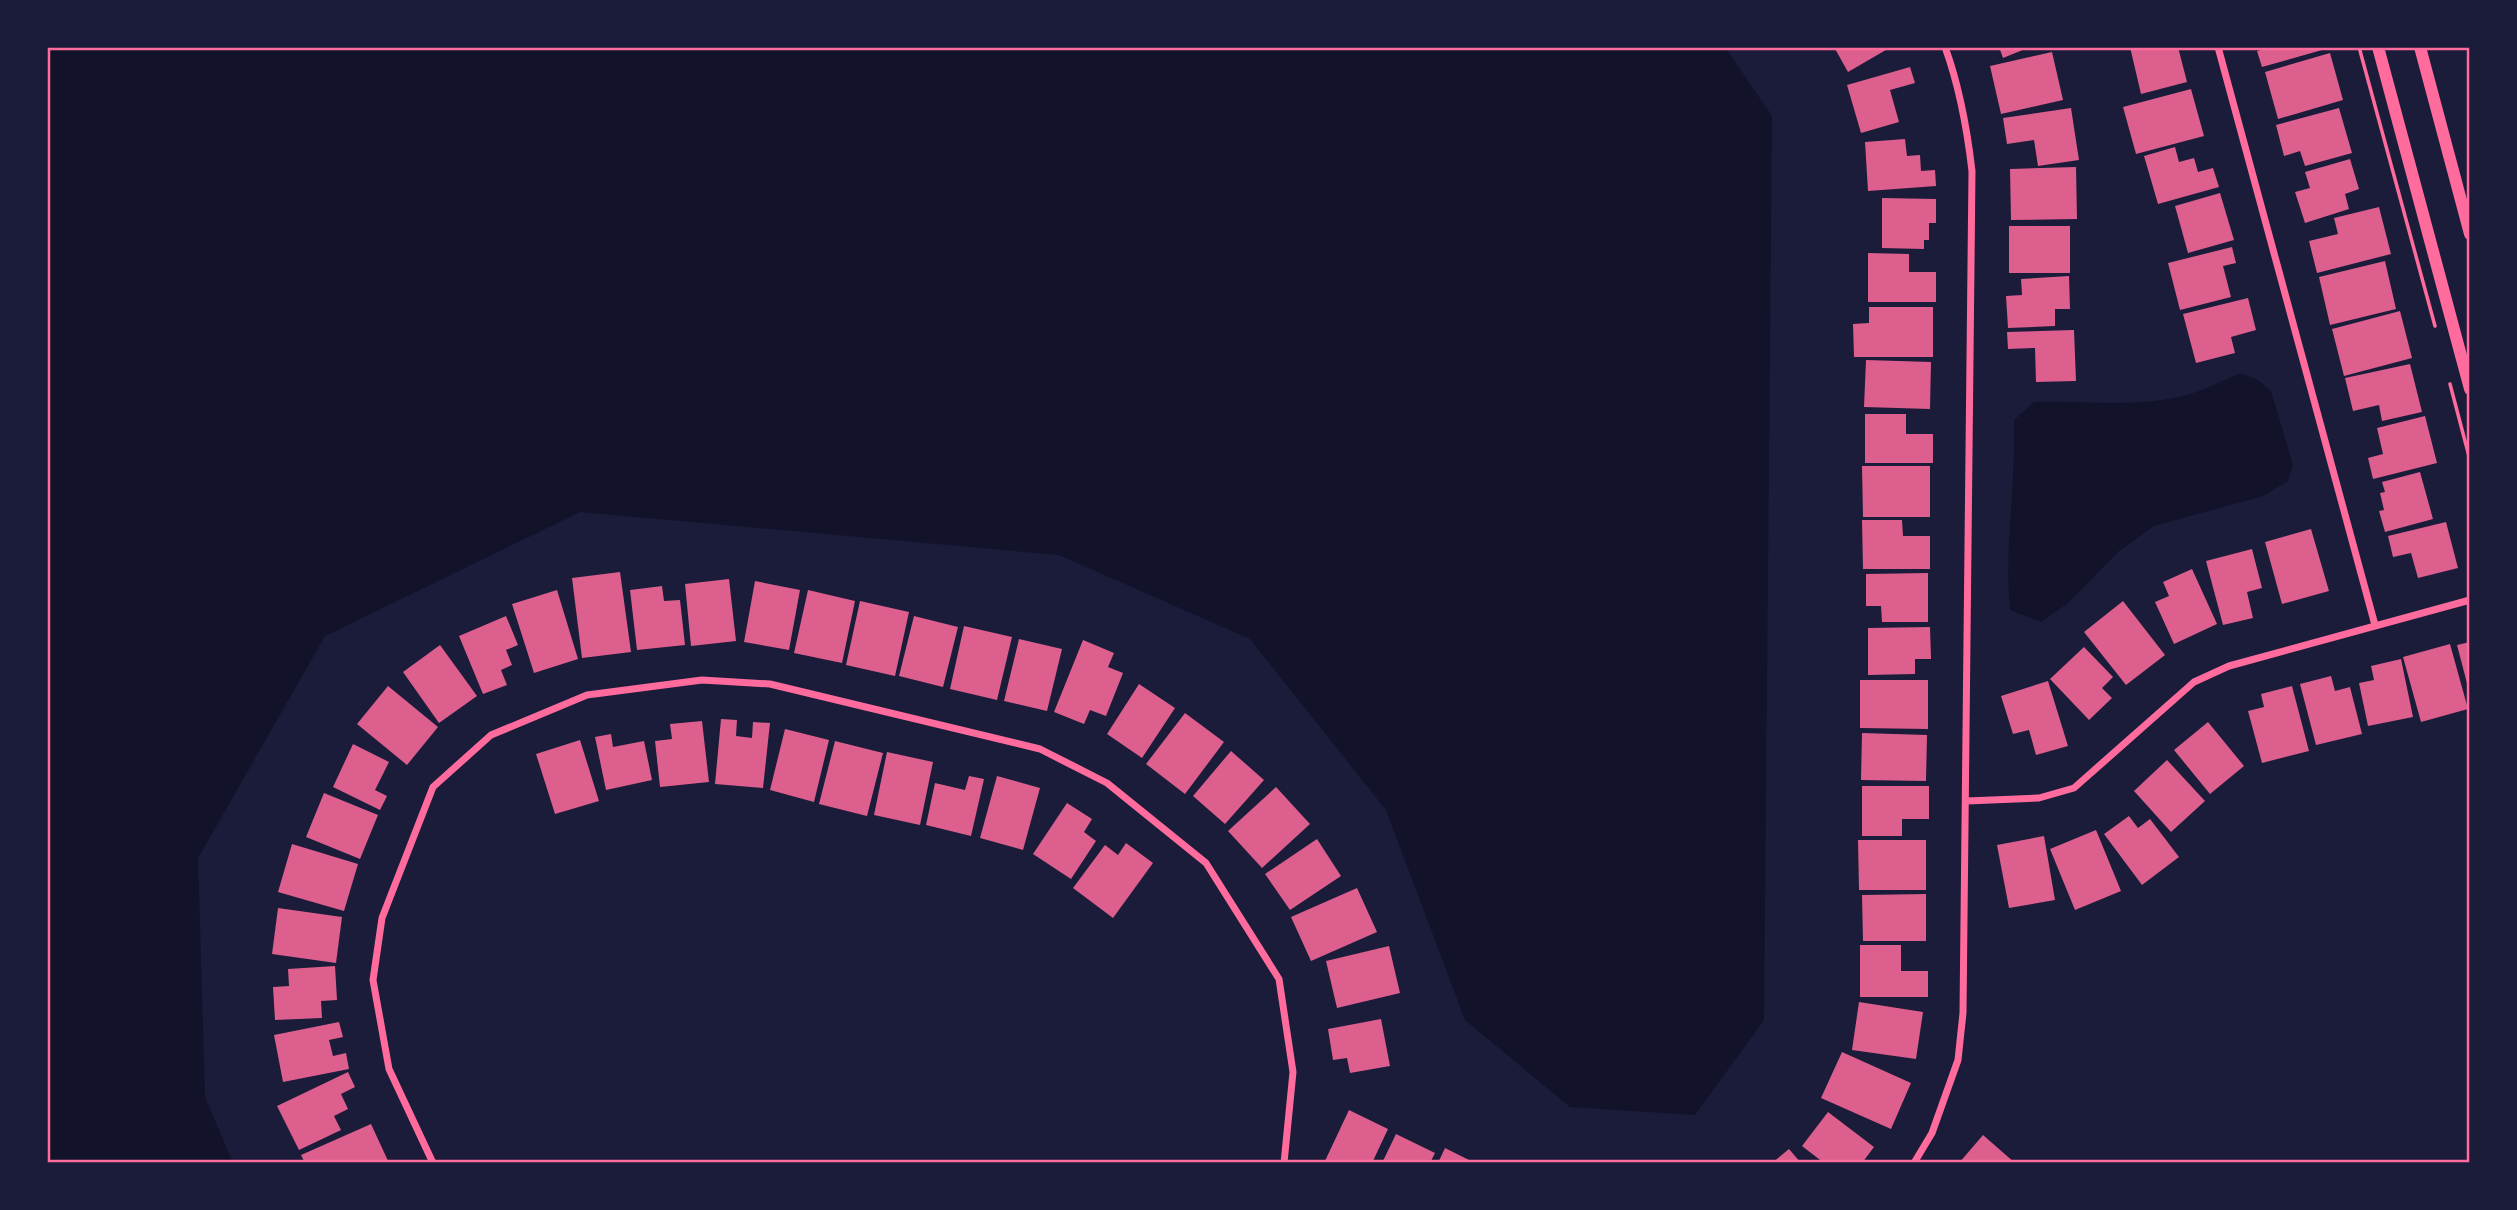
<svg xmlns="http://www.w3.org/2000/svg" width="2517" height="1210" viewBox="0 0 2517 1210" font-family="'Public Sans',sans-serif">
<style>
.water{fill:#12122b}
.building{fill:#dd5f8e}
.lines{fill:none;stroke-linecap:round;stroke-linejoin:round}
.path{stroke:#ff6b9d;stroke-width:3.5}
.minor{stroke:#ff6b9d;stroke-width:7}
.tertiary{stroke:#ff6b9d;stroke-width:12}
.neatline{fill:none;stroke:#ff6b9d;stroke-width:2.5}
</style>
<rect width="100%" height="100%" fill="#1b1b3a"/>
<path class="water" d="M47 47H1725L1772 116 1764 1020 1695 1115 1570 1107 1465 1020 1386 810 1250 639 1059 555 580 512 325 636 198 858 205 1097 233 1163H47Z
M2240 373 2258 380 2271 391 2293 465 2288 481 2263 496 2154 526 2119 551 2068 603 2041 622 2010 610C2004 547 2016 484 2014 420L2034 402C2086 400 2138 409 2190 394 2207 389 2224 380 2240 373Z"/>
<path class="building" d="M1834 47H1891L1848 72Z
M1999 47H2030L2003 58Z
M2130 47H2178L2187 82 2141 94Z
M2272 47H2322V50L2262 67 2257 51Z
M2052 52 2063 100 2001 114 1990 66Z
M2330 53 2343 100 2278 119 2265 72Z
M1910 67 1915 83 1890 90 1899 122 1861 133 1847 85Z
M2191 89 2204 136 2136 154 2123 107Z
M2071 108 2079 160 2038 166 2034 140 2007 144 2003 118Z
M2339 108 2352 153 2305 166 2300 151 2284 156 2276 125Z
M1905 139 1907 156 1920 155 1921 171 1935 170 1936 186 1868 191 1865 142Z
M2175 147 2179 162 2194 158 2198 172 2213 168 2219 187 2158 204 2144 156Z
M2350 159 2359 189 2345 194 2349 209 2305 223 2295 192 2310 188 2305 172Z
M2076 167 2077 219 2011 220 2010 169Z
M2220 193 2234 240 2188 253 2175 206Z
M1882 198 1936 199V223H1929V240H1924V249L1882 248Z
M2379 207 2391 254 2317 273 2309 241 2338 234 2334 218Z
M2009 226H2070V273H2009Z
M2232 247 2236 263 2223 266 2231 297 2180 310 2168 263Z
M1868 253 1909 254V272H1936V302H1868Z
M2385 261 2396 309 2330 325 2319 277Z
M2069 276 2070 309H2055V326L2008 328 2006 296 2022 295 2021 279Z
M2248 298 2256 330 2231 337 2235 353 2196 363 2183 314Z
M1869 307H1933V357H1854L1853 324 1869 323Z
M2400 311 2412 358 2344 376 2332 329Z
M2074 330 2076 381 2036 382 2035 348 2008 349 2007 332Z
M1866 360 1931 362 1930 409 1864 407Z
M2410 364 2422 412 2382 421 2379 405 2353 411 2345 378Z
M1865 414H1906V434H1933V463H1865Z
M2425 416 2437 463 2373 479 2368 458 2383 454 2377 428Z
M1862 466H1930V517H1863Z
M2420 472 2433 519 2385 532 2379 511 2384 510 2380 493 2385 492 2382 482Z
M1862 520H1902L1903 536H1930V569H1863Z
M2446 522 2458 568 2418 578 2411 553 2393 557 2388 536Z
M2311 529 2329 591 2282 604 2265 542Z
M2252 549 2262 588 2247 592 2253 618 2223 625 2206 561Z
M2192 569 2217 624 2174 644 2155 602 2169 596 2163 582Z
M620 572 631 652 582 658 572 578Z
M1928 573V622H1882L1881 606H1866V574Z
M729 579 736 641 691 646 685 584Z
M755 581 800 590 789 650 744 642Z
M662 586 664 601 680 600 685 645 637 650 630 590Z
M557 590 578 659 534 673 512 604Z
M808 590 855 601 842 663 794 653Z
M860 601 909 612 895 676 846 665Z
M2123 601 2165 655 2126 685 2084 632Z
M506 616 518 645 506 650 512 665 501 670 507 685 483 694 459 636Z
M914 616 958 627 943 687 899 676Z
M964 626 1012 637 997 700 950 689Z
M1930 627 1931 659H1915V674L1868 675V628Z
M1019 639 1062 649 1047 711 1004 701Z
M1083 640 1114 653 1108 667 1123 673 1106 716 1090 710 1084 724 1054 712Z
M2470 642V691H2469L2457 645Z
M2450 644 2468 709 2421 722 2403 657Z
M440 645 477 696 439 723 403 672Z
M2084 647 2113 677 2102 688 2112 698 2089 720 2050 679Z
M2401 659 2413 717 2368 726 2359 683 2374 680 2371 666Z
M2331 676 2335 691 2350 687 2362 734 2316 745 2300 684Z
M1860 680H1928V729L1860 728Z
M2048 681 2068 746 2036 755 2029 730 2013 734 2001 696Z
M1139 684 1175 708 1142 758 1107 734Z
M388 686 438 727 407 765 357 724Z
M2292 686 2309 751 2262 763 2248 711 2264 707 2261 694Z
M1185 713 1224 742 1185 794 1146 764Z
M721 719 737 720 736 736 752 738 753 722 770 723 763 788 715 784Z
M702 721 709 782 660 787 655 741 672 739 670 724Z
M2208 722 2244 766 2210 794 2174 750Z
M785 729 829 740 814 802 770 790Z
M1862 733 1927 735 1926 781 1861 780Z
M611 734 613 747 644 741 652 780 606 790 595 737Z
M580 740 599 801 555 814 536 754Z
M835 741 883 753 867 816 819 804Z
M353 744 389 762 375 790 387 796 380 810 333 787Z
M1231 751 1264 780 1225 824 1193 796Z
M887 752 933 762 920 825 874 815Z
M2167 760 2205 801 2171 832 2134 791Z
M969 776 984 779 971 836 926 825 935 783 965 790Z
M997 776 1040 788 1023 850 980 838Z
M1862 786H1929V819H1902V836H1862Z
M1276 787 1310 824 1262 868 1228 831Z
M324 793 378 815 360 859 306 837Z
M1067 803 1092 819 1084 832 1096 841 1071 879 1033 854Z
M2129 816 2138 828 2150 819 2179 857 2142 885 2104 834Z
M2096 830 2121 891 2075 910 2050 849Z
M2044 836 2055 900 2009 908 1997 845Z
M1317 839 1341 876 1290 910 1265 874Z
M1858 840H1926V890H1859Z
M1126 843 1153 863 1113 918 1073 888 1105 845 1118 855Z
M292 844 358 864 344 911 278 892Z
M1357 888 1377 932 1311 961 1291 917Z
M1926 894V941H1863L1862 895Z
M278 908 342 917 336 963 272 954Z
M1860 945H1901V971H1928V997H1860Z
M1389 946 1400 993 1337 1008 1326 961Z
M335 966 337 1000 321 1001 322 1018 275 1020 273 987 289 986 288 969Z
M1859 1002 1923 1012 1916 1059 1852 1050Z
M1381 1019 1390 1066 1350 1073 1347 1058 1333 1060 1328 1029Z
M339 1022 343 1037 329 1040 333 1056 346 1053 349 1069 283 1082 274 1035Z
M1842 1052 1911 1083 1891 1129 1821 1098Z
M348 1072 355 1087 341 1094 348 1109 334 1116 341 1130 299 1150 277 1106Z
M1349 1110 1388 1129 1372 1163H1324Z
M1828 1112 1874 1147 1862 1163H1824L1802 1146Z
M371 1124 389 1163H305L301 1155Z
M1396 1134 1435 1153 1430 1163H1382Z
M1983 1135 2015 1163H1959Z
M1445 1148 1475 1163H1438Z
M1789 1149 1801 1163H1772Z"/>
<g class="lines">
<path class="path" d="M2359 47 2435 326
M2450 384 2470 460"/>
<path class="minor" d="M2218 47 2375 625
M1967 801 2039 798 2074 788 2194 682 2229 666 2470 600
M433 1163 389 1069 373 980 382 918 433 787 491 735 587 695 702 680 770 684 1040 749 1107 783 1206 863 1279 979 1293 1072 1284 1163
M1914 1163 1932 1133 1958 1060 1963 1013 1972 171C1967 128 1960 88 1945 47"/>
<path class="tertiary" d="M2378 47 2470 389
M2420 47 2470 234"/>
</g>
<rect width="2517" height="1210" fill="none" stroke="#1b1b3a" stroke-width="98"/>
<rect x="49" y="49" width="2419" height="1112" class="neatline"/>
</svg>
